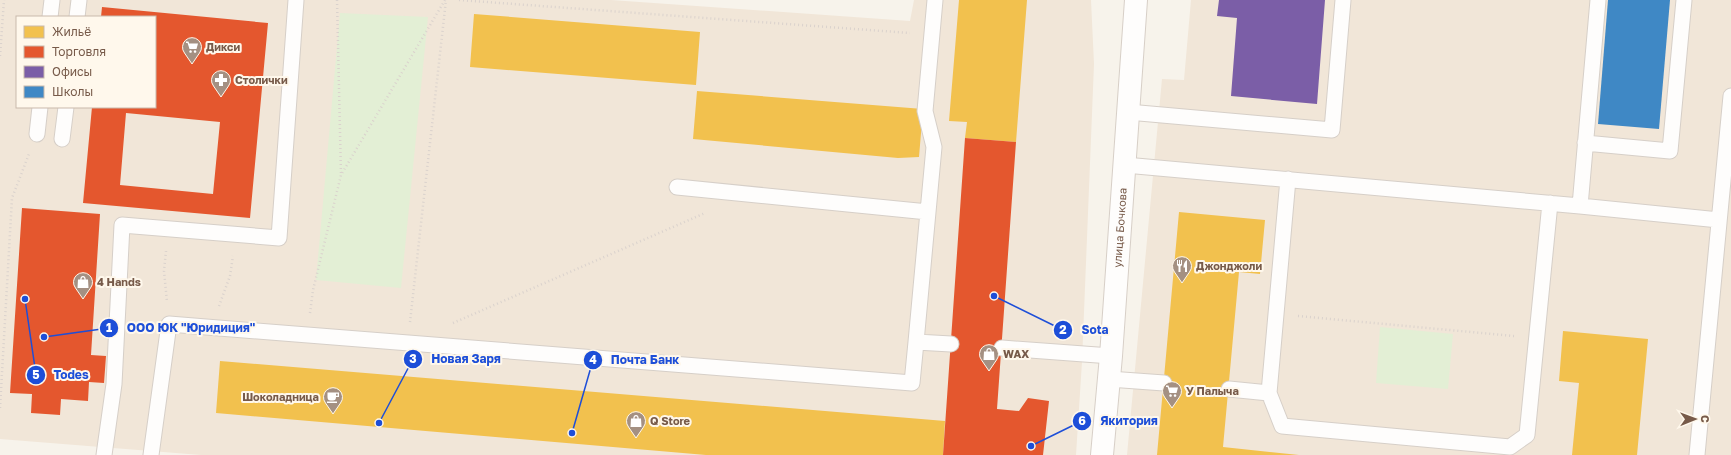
<svg xmlns="http://www.w3.org/2000/svg" width="1731" height="455" viewBox="0 0 1731 455" font-family="'Golos Text',sans-serif">
<style>
.residential{fill:#f1e6d8;fill-rule:evenodd}
.green{fill:#e3efd5}
.homes{fill:#f2c14e}
.shops{fill:#e4572e;fill-rule:evenodd}
.offices{fill:#7b5ea7}
.schools{fill:#3f88c5}
.lines{fill:none;stroke-linecap:round;stroke-linejoin:round}
.lane-casing{stroke:#d6cfc8;stroke-width:17}
.secondary-casing{stroke:#d7cfc7;stroke-width:24}
.path{stroke:#dad2cd;stroke-width:2.5;stroke-dasharray:1 3;stroke-linecap:butt}
.lane{stroke:#fefdfc;stroke-width:15}
.secondary{stroke:#fefdfc;stroke-width:22}
.labels{text-anchor:middle;stroke-width:4;stroke-linejoin:round;paint-order:stroke}
.poi-label{font-size:11px;font-weight:bold;fill:#775a49;stroke:#fff8ec;text-anchor:start}
.street-label{font-size:11px;fill:#775a49;stroke:#fff8ec}
.leader{fill:none;stroke:#1d4ed8;stroke-width:1.5}
.callout-dot{fill:#1d4ed8;stroke:#fff8ec;stroke-width:1.5}
.mark-label{font-size:12px;text-anchor:middle;font-weight:bold;fill:#fff}
.callout-label{font-size:12px;text-anchor:middle;font-weight:bold;fill:#1d4ed8;stroke:#fff8ec;stroke-width:4;stroke-linejoin:round;paint-order:stroke}
</style>
<rect width="100%" height="100%" fill="#f7f3eb"/>
<path class="residential" d="M0 0H611L910 21 914 0H1091L1094 64 1082 362 1076 455H201L0 439ZM17 17H155V107H17Z
M1191 0H1731V455H1127L1162 79 1184 80Z"/>
<path class="green" d="M340 13 428 17 401 288 316 280Z
M1380 327 1453 334 1448 389 1376 383Z"/>
<path class="homes" d="M959 0H1027L1016 142 965 138 967 122 949 121Z
M474 14 700 32 696 85 470 67Z
M697 91 923 109 919 157 898 158 693 139Z
M1179 212 1265 220 1260 274 1239 272 1223 447 1299 455H1157Z
M1563 331 1648 339 1637 455H1572L1579 383 1559 381Z
M220 361 945 421 943 455H706L216 413Z"/>
<path class="shops" d="M102 7 268 23 250 218 83 203 92 107H155V17H101ZM126 113 220 122 213 194 120 185Z
M965 138 1016 142 997 409 1019 411 1028 398 1049 401 1043 455H943Z
M22 208 100 214 91 355 106 356 104 383 89 382 88 401 61 399 60 415 31 413 32 394 10 393Z"/>
<path class="offices" d="M1219 0H1325L1317 104 1231 96 1237 18 1217 16Z"/>
<path class="schools" d="M1608 0H1670L1659 129 1598 124Z"/>
<g class="lines">
<g class="lane-casing">
<path id="lane" d="M50 17 52 0
M77 17 79 0
M1128 112 1332 130 1343 0
M37 134 40 107
M62 139 66 107
M1585 143 1670 151 1684 0
M1125 165 1580 206 1719 220
M677 187 928 212
M1580 206 1598 0
M916 342 934 147 925 111 935 0
M1002 348 1111 356
M1109 379 1164 383
M1229 389 1269 393 1282 426 1510 447 1527 435 1550 203
M1269 393 1288 179
M104 455 114 384 122 225 279 238 296 0
M151 455 169 324 912 383 916 342 951 344
M1697 455 1731 96"/>
</g>
<g class="secondary-casing">
<g id="secondary">
<path id="s1" d="M1102 455 1111 356 1136 0"/>
</g>
</g>
<path class="path" d="M337 0 341 175
M459 0 910 33
M0 56 4 0
M166 251 164 271 167 302
M219 306 230 276 233 256
M310 313 313 290 341 175 445 0
M1298 316 1514 336
M410 322 446 0
M453 323 705 213
M0 408 12 198 29 154"/>
<use href="#lane" class="lane"/>
<use href="#secondary" class="secondary"/>
</g>
<defs>
<g id="supermarket-pin" transform="scale(1)"><path d="M0 17L-7.5 6A9.5 9.5 0 1 1 7.5 6Z" fill="#a49082" stroke="#fff8ec"/><path d="M-6-5.5h2.5l.6 2H6L4.5 2H-2.5L-4.4-4H-6ZM-1.5 3.2a1.3 1.3 0 1 0 .1 0ZM3 3.2a1.3 1.3 0 1 0 .1 0Z" fill="#fff"/></g>
<g id="pharmacy-pin" transform="scale(1)"><path d="M0 17L-7.5 6A9.5 9.5 0 1 1 7.5 6Z" fill="#a49082" stroke="#fff8ec"/><path d="M-2-6h4v4h4v4h-4v4h-4v-4h-4v-4h4Z" fill="#fff"/></g>
<g id="restaurant-pin" transform="scale(1)"><path d="M0 17L-7.5 6A9.5 9.5 0 1 1 7.5 6Z" fill="#a49082" stroke="#fff8ec"/><path d="M-5-6h1v4h1v-4h1v4h1v-4h1v5L-1.5 .5V6h-2V.5L-5-1ZM5-6V6H3V1.5H1.5Q1.5-4 5-6Z" fill="#fff"/></g>
<g id="shop-pin" transform="scale(1)"><path d="M0 17L-7.5 6A9.5 9.5 0 1 1 7.5 6Z" fill="#a49082" stroke="#fff8ec"/><path d="M-5-2.5h2.3a2.7 3.5 0 0 1 5.4 0H5L5.5 6h-11ZM-1.5-2.5h3a1.5 2.3 0 0 0-3 0Z" fill="#fff"/></g>
<g id="cafe-pin" transform="scale(1)"><path d="M0 17L-7.5 6A9.5 9.5 0 1 1 7.5 6Z" fill="#a49082" stroke="#fff8ec"/><path d="M-5.5-4.5H6V0H3Q3 3.5 0 3.5H-2.5Q-5.5 3.5-5.5 0ZM3-3.2v2h1.7v-2ZM-6 4.5H4V6H-6Z" fill="#fff"/></g>
</defs>
<g fill-rule="evenodd">
<use href="#supermarket-pin" x="192" y="47"/>
<use href="#pharmacy-pin" x="221" y="80"/>
<use href="#restaurant-pin" x="1182" y="266"/>
<use href="#shop-pin" x="83" y="282"/>
<use href="#shop-pin" x="989" y="354"/>
<use href="#supermarket-pin" x="1172" y="391"/>
<use href="#cafe-pin" x="333" y="397"/>
<use href="#shop-pin" x="636" y="421"/>
</g>
<g class="labels">
<g class="poi-label">
<text x="206" y="51">Дикси</text>
<text x="235" y="84">Столички</text>
<text x="1196" y="270">Джонджоли</text>
<text x="97" y="286">4 Hands</text>
<text x="1003" y="358">WAX</text>
<text x="1186" y="395">У Палыча</text>
<text x="319" y="401" text-anchor="end">Шоколадница</text>
<text x="650" y="425">Q Store</text>
</g>
<g class="street-label">
<text dy="4" stroke="none"><textPath href="#s1" startOffset="228">улица Бочкова</textPath></text>
</g>
</g>
<path class="leader" d="M44 337L109 328M994 296L1063 330M379 423L413 359M572 433L593 360M25 299L36 375M1031 446L1082 421"/>
<g class="callout-dot">
<circle cx="44" cy="337" r="4"/>
<circle cx="994" cy="296" r="4"/>
<circle cx="379" cy="423" r="4"/>
<circle cx="572" cy="433" r="4"/>
<circle cx="25" cy="299" r="4"/>
<circle cx="1031" cy="446" r="4"/>
<circle cx="109" cy="328" r="10"/>
<circle cx="1063" cy="330" r="10"/>
<circle cx="413" cy="359" r="10"/>
<circle cx="593" cy="360" r="10"/>
<circle cx="36" cy="375" r="10"/>
<circle cx="1082" cy="421" r="10"/>
</g>
<g class="mark-label">
<text x="109" y="332">1</text>
<text x="1063" y="334">2</text>
<text x="413" y="363">3</text>
<text x="593" y="364">4</text>
<text x="36" y="379">5</text>
<text x="1082" y="425">6</text>
</g>
<g class="callout-label">
<text x="191" y="332">ООО ЮК "Юридиция"</text>
<text x="1095" y="334">Sota</text>
<text x="466" y="363">Новая Заря</text>
<text x="645" y="364">Почта Банк</text>
<text x="71" y="379">Todes</text>
<text x="1129" y="425">Якитория</text>
</g>
<rect x="16" y="16" width="140" height="92" fill="#fff8ec" stroke="#c9b9ab"/>
<rect x="24" y="26" width="20" height="12" fill="#f2c14e" stroke="#c9b9ab"/>
<text x="52" y="36" font-size="12" fill="#775a49">Жильё</text>
<rect x="24" y="46" width="20" height="12" fill="#e4572e" stroke="#c9b9ab"/>
<text x="52" y="56" font-size="12" fill="#775a49">Торговля</text>
<rect x="24" y="66" width="20" height="12" fill="#7b5ea7" stroke="#c9b9ab"/>
<text x="52" y="76" font-size="12" fill="#775a49">Офисы</text>
<rect x="24" y="86" width="20" height="12" fill="#3f88c5" stroke="#c9b9ab"/>
<text x="52" y="96" font-size="12" fill="#775a49">Школы</text>
<g transform="translate(1695 419) rotate(89)" stroke="#fff8ec" stroke-width="3" paint-order="stroke">
<path d="M0-3L7 15L0 10L-7 15Z" fill="#775a49"/>
<text y="-6" font-size="11" font-weight="bold" text-anchor="middle" fill="#775a49">С</text>
</g>
</svg>
